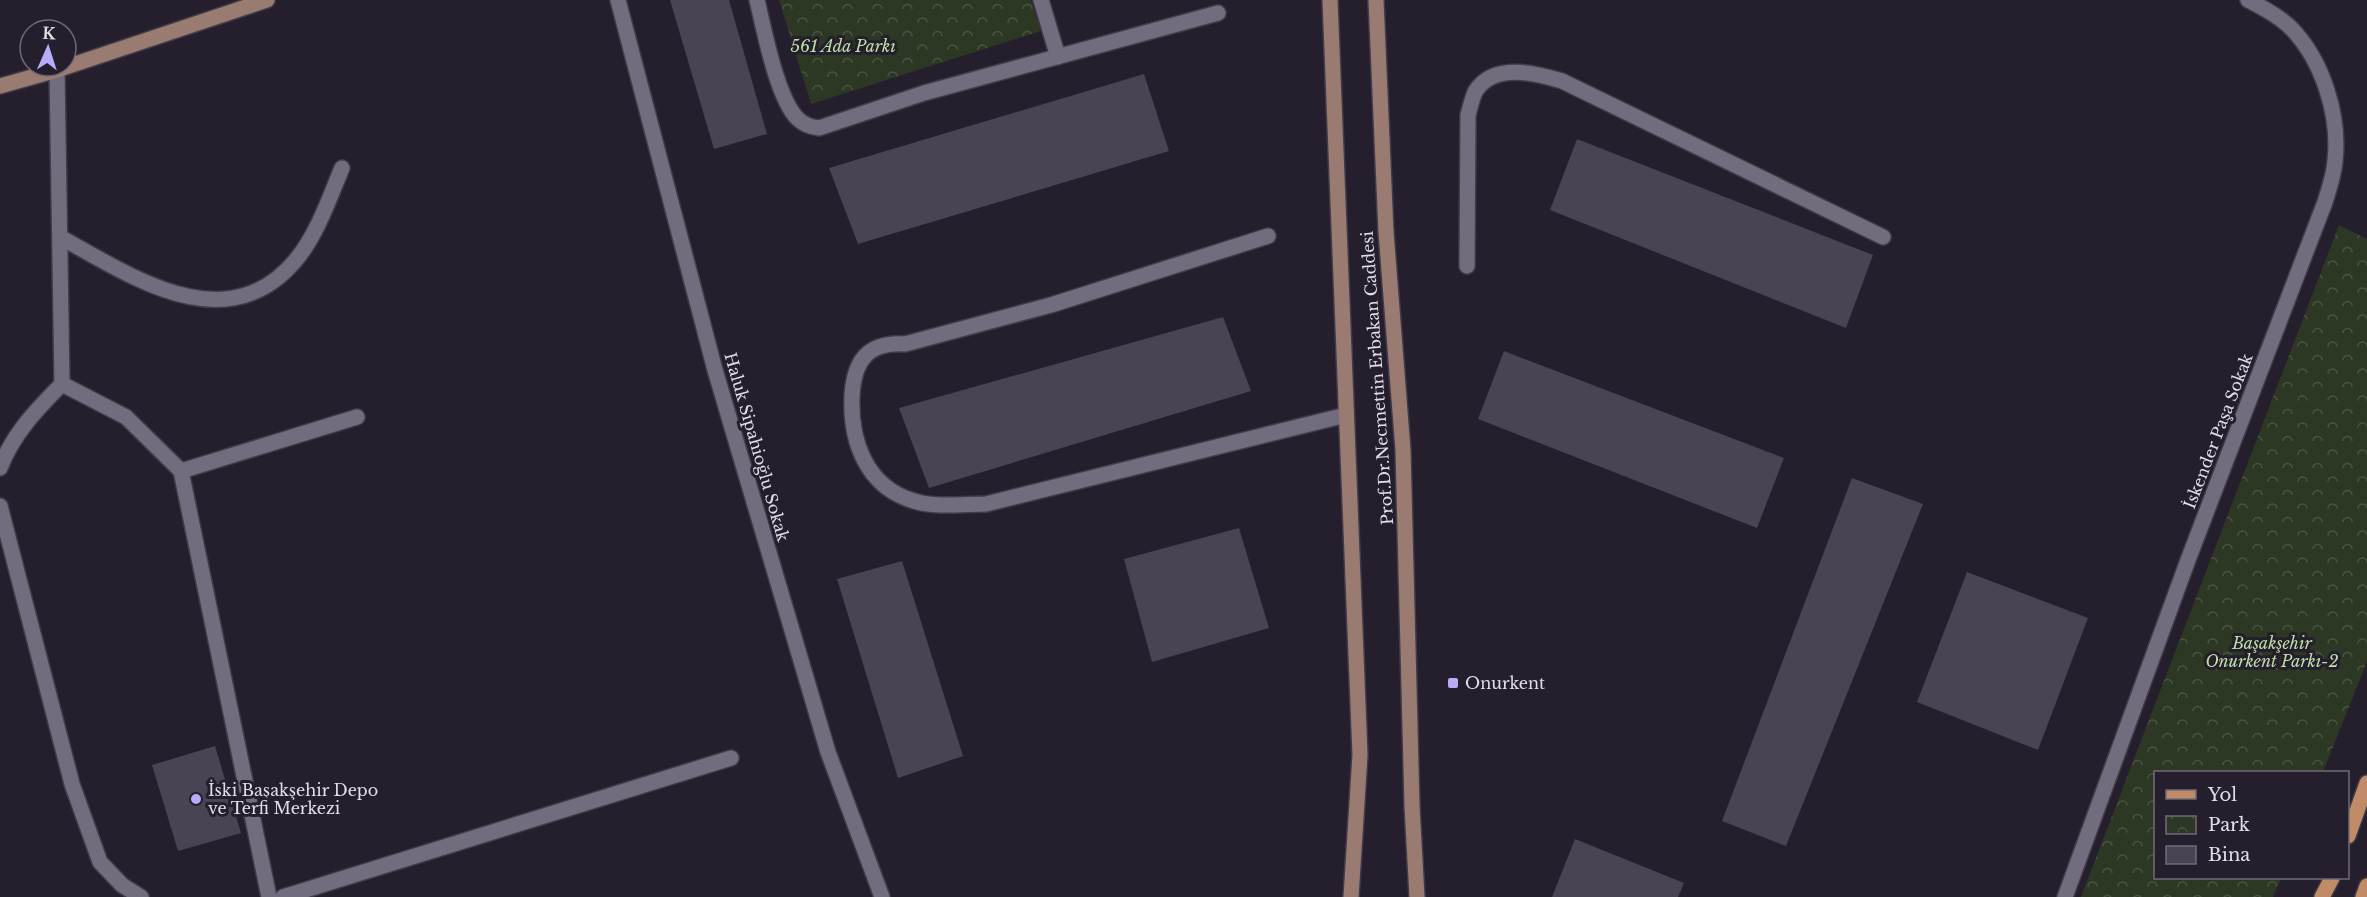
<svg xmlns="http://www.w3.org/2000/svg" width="2367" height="897" viewBox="0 0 2367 897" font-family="'Libre Baskerville',serif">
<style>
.park{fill:url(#park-crowns)}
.building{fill:#494354}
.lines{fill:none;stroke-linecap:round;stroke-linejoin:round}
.lane-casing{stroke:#413b48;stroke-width:18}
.street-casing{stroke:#413b48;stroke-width:18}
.secondary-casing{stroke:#413b48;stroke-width:18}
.primary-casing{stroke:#413b48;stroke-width:18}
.lane{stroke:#736c7e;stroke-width:15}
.street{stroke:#736c7e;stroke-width:15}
.secondary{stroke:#997b72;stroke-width:15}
.primary{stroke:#c08b66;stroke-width:15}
.poi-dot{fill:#b6acf8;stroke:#241e2d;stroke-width:2}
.labels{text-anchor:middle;stroke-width:6;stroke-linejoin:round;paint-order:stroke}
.park-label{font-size:16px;font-style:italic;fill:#bedfa4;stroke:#241e2d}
.street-label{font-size:16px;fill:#e1dde8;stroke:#241e2d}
.poi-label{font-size:16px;fill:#e1dde8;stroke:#241e2d;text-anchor:start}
</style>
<defs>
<pattern id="park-crowns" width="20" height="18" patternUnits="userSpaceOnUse" patternTransform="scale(1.5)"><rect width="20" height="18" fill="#2c3823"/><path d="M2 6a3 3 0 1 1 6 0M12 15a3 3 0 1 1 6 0" fill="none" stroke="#4a5443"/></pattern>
</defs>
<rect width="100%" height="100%" fill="#241e2d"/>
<path class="park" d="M779 0H1031L1041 31 811 104Z
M2339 225 2367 239V662L2323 772H2156V878H2281L2273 897H2081Z"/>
<path class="building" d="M670 0H729L767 134 714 149Z
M1144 74 1169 151 858 244 829 168Z
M1577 139 1873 255 1846 328 1550 210Z
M1223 317 1251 391 929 488 899 408Z
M1504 351 1784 458 1757 528 1478 419Z
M1852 478 1923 504 1786 846 1722 821Z
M1239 528 1269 628 1152 662 1124 559Z
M902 561 963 756 898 778 837 579Z
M1967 572 2088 618 2038 750 1917 702Z
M215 746 241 833 178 851 152 765Z
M1575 839 1684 883 1678 897H1552Z"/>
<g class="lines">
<g class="lane-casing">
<path id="lane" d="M757 0C764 29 777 99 798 119 804 125 811 127 819 128L924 93 1218 13
M1041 0 1058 57
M1268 236 1051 305 905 344C867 342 854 361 852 396 850 441 866 487 914 501 936 508 963 504 986 504L1346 415
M60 237C131 276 226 342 295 261 317 235 329 199 342 168
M1467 266 1468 115C1470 108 1472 99 1475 92 1493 62 1536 73 1562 81L1883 237
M62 384 126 417 181 471 269 897
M0 468C13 434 36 410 62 384L57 70
M181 471 357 417
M0 506 72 784 100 862 122 885 141 897
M283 897 731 758"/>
</g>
<g class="street-casing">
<path id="street" d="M618 0 715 370 828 752 882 897
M2065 897 2188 560 2325 202C2329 189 2334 175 2335 161 2340 116 2323 61 2291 28 2280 17 2262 7 2248 0"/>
</g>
<g class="secondary-casing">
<path id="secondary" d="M1330 0 1360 755 1351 897
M1376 0 1386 232 1403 450 1412 806 1417 897
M0 86 57 70 267 0"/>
</g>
<g class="primary-casing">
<path id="primary" d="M2348 836 2367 783
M2322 897 2332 878
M2363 897 2367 886"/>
</g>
<use href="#lane" class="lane"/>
<use href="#street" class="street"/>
<use href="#secondary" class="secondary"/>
<use href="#primary" class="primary"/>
</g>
<g class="poi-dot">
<rect x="1447" y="677" width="12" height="12" rx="3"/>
<circle cx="196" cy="799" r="6"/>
</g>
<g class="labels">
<g class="park-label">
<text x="843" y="52">561 Ada Parkı</text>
<text x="2272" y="649">Başakşehir<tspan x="2272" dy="18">Onurkent Parkı-2</tspan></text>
</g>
<g class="street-label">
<text transform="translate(1377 378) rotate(-94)" y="6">Prof.Dr.Necmettin Erbakan Caddesi</text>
<text transform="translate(2218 431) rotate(-69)" y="6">İskender Paşa Sokak</text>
<text transform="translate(757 447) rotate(74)" y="6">Haluk Sipahioğlu Sokak</text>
</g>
<g class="poi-label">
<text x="1465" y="689">Onurkent</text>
<text x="208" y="796">İski Başakşehir Depo<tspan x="208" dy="18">ve Terfi Merkezi</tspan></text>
</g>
</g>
<rect x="2154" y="771" width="195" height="108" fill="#241e2d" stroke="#706a78" stroke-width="1.5"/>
<rect x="2166" y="790" width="30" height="9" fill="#c08b66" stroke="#706a78" stroke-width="1.5"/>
<text x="2208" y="801" font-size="18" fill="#e1dde8">Yol</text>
<rect x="2166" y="816" width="30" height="18" fill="url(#park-crowns)" stroke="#706a78" stroke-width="1.5"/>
<text x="2208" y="831" font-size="18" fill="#e1dde8">Park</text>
<rect x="2166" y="846" width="30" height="18" fill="#494354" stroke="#706a78" stroke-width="1.5"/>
<text x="2208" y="861" font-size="18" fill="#e1dde8">Bina</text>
<g transform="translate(48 48) rotate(3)"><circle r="28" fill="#241e2d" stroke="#706a78" stroke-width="1.5"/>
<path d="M0-4.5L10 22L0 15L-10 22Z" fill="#b6acf8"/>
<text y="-9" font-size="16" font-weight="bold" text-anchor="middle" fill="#e1dde8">K</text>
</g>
</svg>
